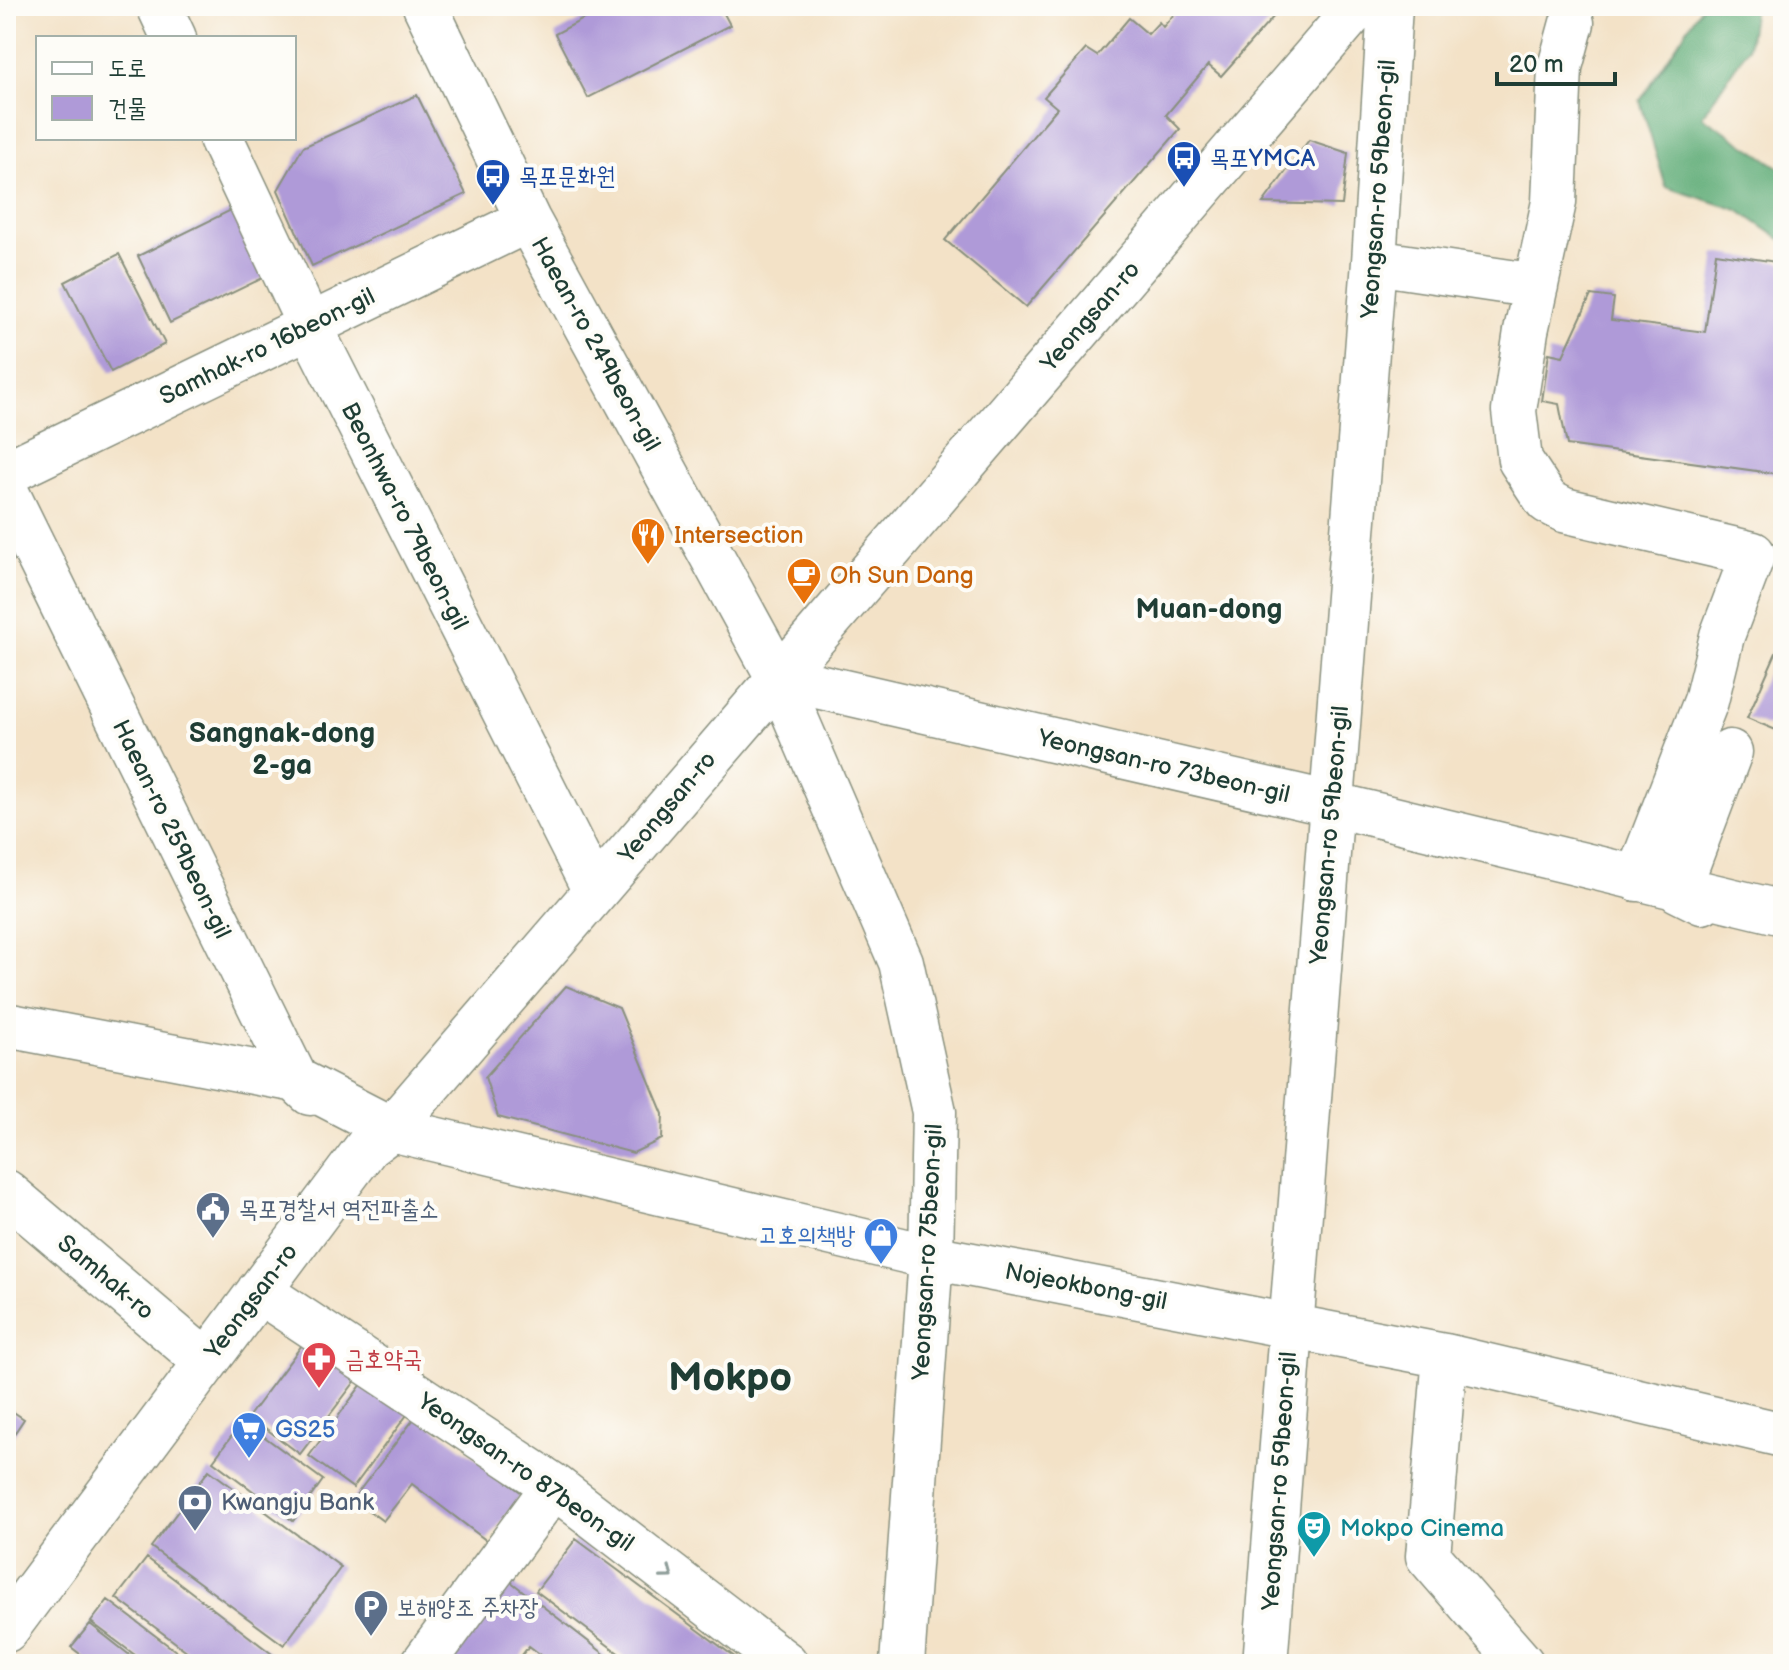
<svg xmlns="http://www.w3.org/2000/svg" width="1789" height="1670" viewBox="0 0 1789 1670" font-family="'Balsamiq Sans','Poor Story',sans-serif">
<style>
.forest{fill:#5fac77;stroke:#3f7456;stroke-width:2}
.building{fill:#af9ad8}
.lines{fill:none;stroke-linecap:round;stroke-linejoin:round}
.minor-casing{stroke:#89907e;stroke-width:47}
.minor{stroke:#fff;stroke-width:44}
.oneway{stroke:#8f9e9a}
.labels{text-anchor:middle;stroke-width:8;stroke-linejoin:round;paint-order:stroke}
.transit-label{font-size:24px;fill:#164399;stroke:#fdfcf7;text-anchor:start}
.street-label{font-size:24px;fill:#1f3d34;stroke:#fdfcf7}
.food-label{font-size:24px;fill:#c56008;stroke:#fdfcf7;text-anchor:start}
.service-label{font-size:24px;fill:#4e5e75;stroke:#fdfcf7;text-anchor:start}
.shop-label{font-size:24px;fill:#366cbe;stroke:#fdfcf7;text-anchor:end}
.health-label{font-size:24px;fill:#be3a42;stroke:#fdfcf7;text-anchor:start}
.culture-label{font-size:24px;fill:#0d838f;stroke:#fdfcf7;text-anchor:start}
.quarter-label{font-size:28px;font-weight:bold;fill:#1f3d34;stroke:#fdfcf7}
.town-label{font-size:40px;font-weight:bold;fill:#1f3d34;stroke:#fdfcf7}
</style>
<rect width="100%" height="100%" fill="#fdfcf7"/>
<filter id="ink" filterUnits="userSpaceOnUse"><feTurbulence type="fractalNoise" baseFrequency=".0125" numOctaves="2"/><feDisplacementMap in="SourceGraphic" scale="16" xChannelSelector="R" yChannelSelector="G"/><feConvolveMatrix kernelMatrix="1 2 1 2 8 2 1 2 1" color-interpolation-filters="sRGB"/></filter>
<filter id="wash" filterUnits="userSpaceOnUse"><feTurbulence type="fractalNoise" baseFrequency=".006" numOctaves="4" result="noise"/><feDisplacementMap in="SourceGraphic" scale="32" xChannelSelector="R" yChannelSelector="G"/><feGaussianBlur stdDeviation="1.8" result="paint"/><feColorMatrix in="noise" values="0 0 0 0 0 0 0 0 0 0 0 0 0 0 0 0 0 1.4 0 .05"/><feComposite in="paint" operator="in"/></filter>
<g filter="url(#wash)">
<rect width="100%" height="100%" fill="#f3e2c7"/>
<path class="forest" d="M1702 6H1754L1748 48 1702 116 1783 170V241L1738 210 1666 187 1640 101Z"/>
<g id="blocks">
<path class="building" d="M608 6H720L730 25 588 98 555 34Z
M1181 6H1283L1221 76 1208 65 1166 115 1180 129 1026 307 945 240 1057 108 1044 97 1086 49 1097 56 1129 18 1148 34 1159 22 1163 27Z
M417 95 466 194 312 266 278 190 303 147Z
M1309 140 1348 153 1342 205 1263 203Z
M231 210 265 277 170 323 138 256Z
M1716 253 1783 263V298L1778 340 1783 341V445L1779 474 1567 445 1559 404 1542 401 1549 353 1563 356 1591 295 1614 298 1611 320 1705 332Z
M119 254 165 344 111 372 65 282Z
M1783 637V733L1747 718Z
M566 986 619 1008 663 1114 662 1139 633 1153 498 1117 485 1077Z
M308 1337 360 1375 300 1454 249 1416Z
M365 1380 409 1412 353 1488 309 1456Z
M6 1407 24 1419 6 1446Z
M417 1415 522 1493 487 1541 412 1484 383 1521 353 1499Z
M243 1421 323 1480 293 1521 213 1461Z
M209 1470 341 1567 284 1645 151 1547Z
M576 1539 744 1664H633L536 1591Z
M147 1558 285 1664H204L116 1598Z
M506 1578 607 1656 601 1664H553L529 1646 515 1664H439Z
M108 1600 189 1661 187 1664H147L91 1622Z
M90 1624 141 1664H93L71 1647Z"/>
</g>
</g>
<g filter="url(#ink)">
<use href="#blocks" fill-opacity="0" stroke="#89907e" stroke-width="2"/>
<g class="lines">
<g class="minor-casing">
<path id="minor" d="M159 6 174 38
M425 6 528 220 778 677 901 962 934 1112 931 1257 902 1664
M1572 23 1560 67 1554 202 1526 331 1514 411 1520 460 1547 501 1564 510 1753 554 1722 636 1706 701 1637 879
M221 138 309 325 595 891
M1374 262 1536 286
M6 473 528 220
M6 491 296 1080 310 1093
M778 677 1331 804 1783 913
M1702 902 1678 890 1730 752
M6 1025 296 1080 391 1129 931 1257 1445 1356 1783 1435
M6 1192 205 1361
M259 1291 554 1486 786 1664
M1445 1356 1428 1556 1522 1664
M6 1630 367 1147 391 1129 1358 6
M423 1664 554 1486
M1265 1664 1374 262 1390 6"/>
</g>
<use href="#minor" class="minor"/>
</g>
<defs><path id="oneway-chevron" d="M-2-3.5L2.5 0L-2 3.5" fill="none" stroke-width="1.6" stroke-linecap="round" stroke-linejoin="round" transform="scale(2)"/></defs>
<use class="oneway" href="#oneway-chevron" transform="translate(668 1574) rotate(37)"/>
</g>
<defs>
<g id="bus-pin" transform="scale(1.8)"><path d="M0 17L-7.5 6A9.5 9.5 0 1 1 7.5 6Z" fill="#1a4fb4" stroke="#fdfcf7"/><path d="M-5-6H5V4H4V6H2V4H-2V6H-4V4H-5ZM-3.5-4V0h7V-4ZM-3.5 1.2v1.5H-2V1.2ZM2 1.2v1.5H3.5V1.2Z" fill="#fff"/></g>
<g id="restaurant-pin" transform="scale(1.8)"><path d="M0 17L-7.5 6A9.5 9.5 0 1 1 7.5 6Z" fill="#e8710a" stroke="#fdfcf7"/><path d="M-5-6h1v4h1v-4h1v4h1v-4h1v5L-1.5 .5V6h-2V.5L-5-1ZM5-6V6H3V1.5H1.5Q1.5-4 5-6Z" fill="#fff"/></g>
<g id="cafe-pin" transform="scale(1.8)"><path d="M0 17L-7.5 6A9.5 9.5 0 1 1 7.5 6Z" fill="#e8710a" stroke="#fdfcf7"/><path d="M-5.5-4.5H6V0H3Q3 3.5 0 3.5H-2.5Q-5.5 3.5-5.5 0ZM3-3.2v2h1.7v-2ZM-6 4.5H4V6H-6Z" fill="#fff"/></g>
<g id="civic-pin" transform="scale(1.8)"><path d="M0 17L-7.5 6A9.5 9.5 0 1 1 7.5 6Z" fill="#5c6f8a" stroke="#fdfcf7"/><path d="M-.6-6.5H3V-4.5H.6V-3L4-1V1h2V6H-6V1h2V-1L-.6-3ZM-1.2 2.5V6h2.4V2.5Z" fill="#fff"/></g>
<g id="shop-pin" transform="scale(1.8)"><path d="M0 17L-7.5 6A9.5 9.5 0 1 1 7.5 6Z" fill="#3f7fe0" stroke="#fdfcf7"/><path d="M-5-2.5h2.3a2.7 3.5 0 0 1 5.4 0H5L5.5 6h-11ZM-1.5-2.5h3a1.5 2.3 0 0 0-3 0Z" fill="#fff"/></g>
<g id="pharmacy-pin" transform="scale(1.8)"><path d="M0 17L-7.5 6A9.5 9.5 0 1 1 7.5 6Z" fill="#e0444e" stroke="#fdfcf7"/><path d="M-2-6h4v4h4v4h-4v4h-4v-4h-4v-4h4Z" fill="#fff"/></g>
<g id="supermarket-pin" transform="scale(1.8)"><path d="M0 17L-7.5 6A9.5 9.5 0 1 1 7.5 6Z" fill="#3f7fe0" stroke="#fdfcf7"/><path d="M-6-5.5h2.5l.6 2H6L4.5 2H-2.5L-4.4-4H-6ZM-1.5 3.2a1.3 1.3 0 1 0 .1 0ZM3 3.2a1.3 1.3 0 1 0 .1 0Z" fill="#fff"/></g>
<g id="bank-pin" transform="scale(1.8)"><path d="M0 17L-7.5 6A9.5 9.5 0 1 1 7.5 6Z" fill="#5c6f8a" stroke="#fdfcf7"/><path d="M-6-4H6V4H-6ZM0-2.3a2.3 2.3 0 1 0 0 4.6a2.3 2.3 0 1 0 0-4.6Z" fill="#fff"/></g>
<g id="theatre-pin" transform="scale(1.8)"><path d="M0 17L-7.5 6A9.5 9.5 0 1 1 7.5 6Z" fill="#0f9aa8" stroke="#fdfcf7"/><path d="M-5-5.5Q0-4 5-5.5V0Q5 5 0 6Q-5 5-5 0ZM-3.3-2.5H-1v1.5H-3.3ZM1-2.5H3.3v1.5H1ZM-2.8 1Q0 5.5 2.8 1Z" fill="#fff"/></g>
<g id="parking-pin" transform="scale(1.8)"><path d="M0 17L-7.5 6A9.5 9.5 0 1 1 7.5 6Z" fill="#5c6f8a" stroke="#fdfcf7"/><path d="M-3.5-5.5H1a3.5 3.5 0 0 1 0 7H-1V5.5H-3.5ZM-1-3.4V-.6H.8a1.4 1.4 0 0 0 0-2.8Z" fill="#fff"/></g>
</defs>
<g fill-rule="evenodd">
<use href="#bus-pin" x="1184" y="158"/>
<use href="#bus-pin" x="493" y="176"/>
<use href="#restaurant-pin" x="648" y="535"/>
<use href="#cafe-pin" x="804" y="575"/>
<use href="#civic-pin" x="213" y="1209"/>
<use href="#shop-pin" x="881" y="1235"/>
<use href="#pharmacy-pin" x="319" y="1359"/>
<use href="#supermarket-pin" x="249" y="1429"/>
<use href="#bank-pin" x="195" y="1502"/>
<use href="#theatre-pin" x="1314" y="1528"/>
<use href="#parking-pin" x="371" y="1607"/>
</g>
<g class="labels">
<g class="transit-label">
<text x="1210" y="166">목포YMCA</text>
<text x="519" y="184">목포문화원</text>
</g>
<g class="street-label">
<text transform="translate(1378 189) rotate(-86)" y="8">Yeongsan-ro 59beon-gil</text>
<text transform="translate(1090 316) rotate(-49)" y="8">Yeongsan-ro</text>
<text transform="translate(596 344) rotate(61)" y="8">Haean-ro 249beon-gil</text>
<text transform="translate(267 346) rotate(-26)" y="8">Samhak-ro 16beon-gil</text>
<text transform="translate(405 516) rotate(63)" y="8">Beonhwa-ro 79beon-gil</text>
<text transform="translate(1164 766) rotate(13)" y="8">Yeongsan-ro 73beon-gil</text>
<text transform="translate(667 807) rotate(-50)" y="8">Yeongsan-ro</text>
<text transform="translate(172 829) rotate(64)" y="8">Haean-ro 259beon-gil</text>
<text transform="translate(1329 835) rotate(-85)" y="8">Yeongsan-ro 59beon-gil</text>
<text transform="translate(927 1252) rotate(-87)" y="8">Yeongsan-ro 75beon-gil</text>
<text transform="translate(106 1277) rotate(40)" y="8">Samhak-ro</text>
<text transform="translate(1086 1286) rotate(11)" y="8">Nojeokbong-gil</text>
<text transform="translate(251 1301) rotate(-53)" y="8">Yeongsan-ro</text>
<text transform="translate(526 1472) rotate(35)" y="8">Yeongsan-ro 87beon-gil</text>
<text transform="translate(1279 1481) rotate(-86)" y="8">Yeongsan-ro 59beon-gil</text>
</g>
<g class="food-label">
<text x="674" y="543">Intersection</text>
<text x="830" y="583">Oh Sun Dang</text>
</g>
<g class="service-label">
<text x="239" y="1217">목포경찰서 역전파출소</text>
<text x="221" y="1510">Kwangju Bank</text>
<text x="397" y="1615">보해양조 주차장</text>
</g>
<g class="shop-label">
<text x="855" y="1243">고호의책방</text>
<text x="275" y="1437" text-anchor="start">GS25</text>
</g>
<g class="health-label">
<text x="345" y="1367">금호약국</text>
</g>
<g class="culture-label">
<text x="1340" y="1536">Mokpo Cinema</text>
</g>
<g class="quarter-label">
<text x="1209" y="618">Muan-dong</text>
<text x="282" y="742">Sangnak-dong<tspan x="282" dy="32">2-ga</tspan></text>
</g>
<g class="town-label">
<text x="730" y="1390">Mokpo</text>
</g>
</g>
<rect width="1789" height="1670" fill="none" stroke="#fdfcf7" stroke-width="32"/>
<rect x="36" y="36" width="260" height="104" fill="#fdfcf7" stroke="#a4b0a9" stroke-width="2"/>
<rect x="52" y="62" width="40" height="12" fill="#ffffff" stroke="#a4b0a9" stroke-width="2"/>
<text x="108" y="76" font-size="24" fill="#1f3d34">도로</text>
<rect x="52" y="96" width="40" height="24" fill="#af9ad8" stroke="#a4b0a9" stroke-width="2"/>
<text x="108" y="116" font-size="24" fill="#1f3d34">건물</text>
<path d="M1497 72v12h118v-12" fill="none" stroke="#1f3d34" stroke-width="4"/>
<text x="1509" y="72" font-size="24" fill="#1f3d34" stroke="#fdfcf7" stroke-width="6" paint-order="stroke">20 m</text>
</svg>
